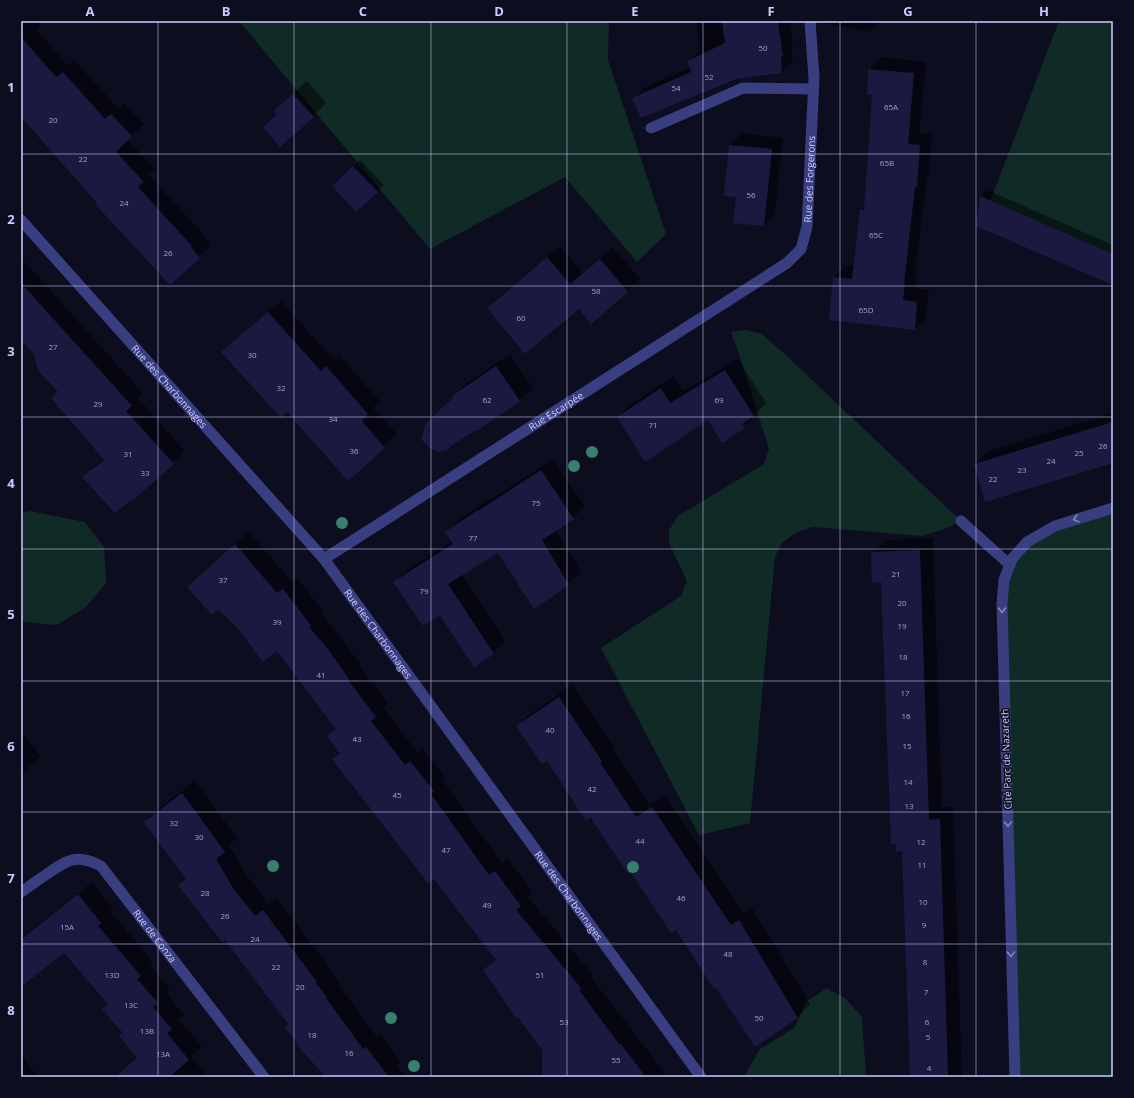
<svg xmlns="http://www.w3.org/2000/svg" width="1134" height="1098" viewBox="0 0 1134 1098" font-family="'Open Sans',sans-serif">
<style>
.green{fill:#102a26}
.shadow{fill:#0007}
.building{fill:#1c1941}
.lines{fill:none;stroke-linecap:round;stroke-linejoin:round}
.service{stroke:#383e7f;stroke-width:11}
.minor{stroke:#383e7f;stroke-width:11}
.tree{fill:#36806c}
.oneway{stroke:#8286bf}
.grid{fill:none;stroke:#cccdff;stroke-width:1;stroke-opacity:0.55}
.labels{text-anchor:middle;stroke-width:3;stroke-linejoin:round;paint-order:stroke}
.number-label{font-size:8px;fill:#a0a0d0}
.street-label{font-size:10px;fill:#cccdff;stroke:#0d0d20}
.neatline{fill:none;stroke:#cccdff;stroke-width:1.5}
.grid-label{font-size:13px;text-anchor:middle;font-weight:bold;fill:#cccdff}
</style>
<rect width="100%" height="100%" fill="#0d0d20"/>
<path class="green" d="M239 21H609L608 60 666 234 637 262 565 177 430 249Z
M1059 21H1113V259L988 207Z
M746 330 762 334 789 358 961 521 947 528 922 536 812 527 795 533 782 543 775 557 750 823 699 835 601 648 681 596 687 581 669 543V530L678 516 764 464 769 449 739 354 731 332Z
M30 511 85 522 104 547 106 583 85 608 56 625 24 622 21 620V513Z
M1113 512V1077H1015L1005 562 1038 537Z
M827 988 846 999 862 1017 866 1077H744L759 1050 794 1028 807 1001Z"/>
<path class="shadow" d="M21 21H37L41 25 37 30 68 66 75 61 118 108 124 103 144 124 128 140 155 169 149 175 203 234 202 235 211 245 170 284 21 117Z
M696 21H790L793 45 791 47 793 61 782 72 736 78 633 99 644 88 690 67 688 61 700 50Z
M818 21H880L869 32 818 22Z
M881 57 926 62 919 133 932 134 929 174 927 177 915 272 917 273 915 288 929 290 926 317 915 329 830 319 834 277 846 265 855 266 861 210 866 205 873 94 869 69Z
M307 81 326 103 313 116 278 114 275 111Z
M742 133 783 138 775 213 764 225 737 196 730 145Z
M360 160 384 185 377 192 339 180Z
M987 190 1113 245V284L977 225 981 196Z
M560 246 583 273 613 247 640 279 591 322 579 308H488L500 296Z
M21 258 143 393 138 398 185 451 173 463 83 477 104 458 34 353 21 339Z
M281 301 334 360 339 355 380 401 373 408 397 434 348 480 287 411 223 352Z
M510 354 533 388 519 401 454 397 453 396 467 383Z
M738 359 766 403 744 427 708 419 618 417 631 404 673 376 683 391Z
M1113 413V462L975 464 988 451Z
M553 459 585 506 573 518 556 530 581 572 569 584 499 552 462 575 505 641 493 653 441 614 395 582 407 570 452 541 447 532 459 520 490 498 491 499Z
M249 532 291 581 296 577 310 594 323 612 322 614 340 637 361 665 360 667 388 703 383 708 418 753 423 749 446 778 443 781 502 863 508 859 533 893 528 897 593 975 591 977 668 1077H564L485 970 496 959 434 877 333 759 340 752 328 736 336 728 277 650 240 629 218 608 201 575Z
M933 538 942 807H953L962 1077H911L903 850 882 581 872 553 886 540Z
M572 685 614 747 613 749 649 805 665 795 744 913 752 908 810 1004 797 1017 676 928 547 760 517 726 530 714Z
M21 730 41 756 21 774Z
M195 781 237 838 229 846 246 874 268 904 276 897 330 968 329 969 339 983 338 984 377 1037 380 1034 400 1062 397 1066 406 1077H337L289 1023 225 939 180 885 187 878 145 822 158 809Z
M92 882 114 910 111 912 153 962 150 965 170 989 166 993 184 1015 179 1020 202 1046 191 1056 207 1077H139L138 1057 124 1033 109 1003 64 951 21 984V939Z
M21 1053 38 1077H21Z"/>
<path class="building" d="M722 21H778L783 57H781L782 73 736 79 641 118 632 98 691 72 687 61 725 43Z
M21 37 56 77 63 72 105 119 111 114 132 136 116 152 144 182 138 187 192 246 191 247 200 258 170 285 95 204 97 203 21 117Z
M868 69 914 73 908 144 920 145 917 187H915L904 284H905L903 300 917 302 915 330 829 320 833 277 852 279 860 209 864 210 872 95H867Z
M293 94 314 117 280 147 263 127 277 114 273 111Z
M729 145 772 149 764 226 733 223 736 197 724 196Z
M353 166 378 192 356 212 332 186Z
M980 196 1113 254V285L976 226Z
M547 257 570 284 600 259 628 292 591 324 579 309 525 354 487 308Z
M21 283 132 406 126 411 174 464 133 500 132 499 115 513 82 477 104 460 51 398 58 392 38 370 34 354 21 340Z
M268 312 321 371 326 366 368 414 362 421 385 448 348 481 287 412 281 418 221 352Z
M496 366 520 401 477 431 476 430 451 446 448 450 438 452 429 448 421 439 425 425 446 404 453 398 452 396Z
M725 370 754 416 742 424 745 428 722 443 708 420 645 462 617 417 661 388 670 403Z
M1113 422V463L985 502 974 464Z
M541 470 574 519 542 540 569 585 534 609 498 553 448 584 494 654 474 667 440 615 423 626 393 582 453 544 445 532 478 510V511Z
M235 544 277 593 283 589 297 607 311 626 309 627 328 649 349 679 348 680 376 717 371 721 405 765 410 761 434 791 431 794 489 875 495 871 521 906 516 910 581 988 579 990 619 1044 620 1043 646 1077H542V1050L518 1017 516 1018 483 970 496 960 434 879 428 883 332 759 340 753 327 736 336 729 277 651 263 662 239 630 218 609 212 615 187 587Z
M920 550 929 820 940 819 948 1077H910L902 851 896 852V844H891L881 582 872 583 871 552Z
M559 697 602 761 600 762 636 817 652 807 731 925 739 920 798 1018 755 1047 716 988 714 989 676 930 671 933 631 873 629 875 591 818 586 821 547 761 542 764 516 726Z
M182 793 225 852 216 859 233 888 255 916 263 910 317 982 316 983 327 997 326 998 363 1049 366 1047 389 1077H326L302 1051 285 1027 288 1024 225 940 222 942 178 885 186 879 144 822Z
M78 894 101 923 98 926 141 976 137 979 158 1003 153 1007 172 1029 167 1033 189 1060 169 1077H115L137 1058 119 1036 123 1033 102 1009 108 1004 64 953 21 987V940Z"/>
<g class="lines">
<path class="service" d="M651 128 743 88 813 89"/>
<g class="minor">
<path id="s1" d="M21 220 324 559 701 1077"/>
<path d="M961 521 1010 565"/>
<path id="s2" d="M324 559 787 263 801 249 807 227 814 78 810 21"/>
<path id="s3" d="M21 892C30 886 38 880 47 874 67 860 77 853 101 866L264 1077"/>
<path d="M1015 1077 1002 604 1004 580 1012 559 1027 542 1055 526 1113 508"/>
</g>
</g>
<g class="tree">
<circle cx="592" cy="452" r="6"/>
<circle cx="574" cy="466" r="6"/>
<circle cx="342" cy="523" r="6"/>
<circle cx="273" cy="866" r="6"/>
<circle cx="633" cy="867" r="6"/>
<circle cx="391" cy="1018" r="6"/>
<circle cx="414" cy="1066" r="6"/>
</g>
<defs><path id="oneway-chevron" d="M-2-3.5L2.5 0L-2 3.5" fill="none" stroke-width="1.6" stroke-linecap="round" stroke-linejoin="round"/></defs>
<g class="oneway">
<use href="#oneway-chevron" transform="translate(1076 519) rotate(163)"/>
<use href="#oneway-chevron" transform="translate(1002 610) rotate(89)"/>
<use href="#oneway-chevron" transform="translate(1008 824) rotate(88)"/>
<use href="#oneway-chevron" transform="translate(1011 954) rotate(88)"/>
</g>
<path class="grid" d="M158 21V1077M294 21V1077M431 21V1077M567 21V1077M703 21V1077M840 21V1077M976 21V1077M21 154H1113M21 286H1113M21 417H1113M21 549H1113M21 681H1113M21 812H1113M21 944H1113"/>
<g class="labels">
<g class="number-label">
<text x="763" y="51">50</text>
<text x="709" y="80">52</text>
<text x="676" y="91">54</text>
<text x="891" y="110">65A</text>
<text x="53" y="123">20</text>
<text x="83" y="162">22</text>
<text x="887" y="166">65B</text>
<text x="751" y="198">56</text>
<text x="124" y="206">24</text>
<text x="876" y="238">65C</text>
<text x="168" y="256">26</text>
<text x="596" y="294">58</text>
<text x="866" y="313">65D</text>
<text x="521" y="321">60</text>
<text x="53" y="350">27</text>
<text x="252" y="358">30</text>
<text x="281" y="391">32</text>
<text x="487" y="403">62</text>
<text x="719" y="403">69</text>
<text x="98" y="407">29</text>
<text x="333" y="422">34</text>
<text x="653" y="428">71</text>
<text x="1103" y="449">26</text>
<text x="354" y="454">36</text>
<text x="1079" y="456">25</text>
<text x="128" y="457">31</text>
<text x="1051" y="464">24</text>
<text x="1022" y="473">23</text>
<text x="145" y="476">33</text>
<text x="993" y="482">22</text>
<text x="536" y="506">75</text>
<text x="473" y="541">77</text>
<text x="896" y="577">21</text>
<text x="223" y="583">37</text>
<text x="424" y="594">79</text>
<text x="902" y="606">20</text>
<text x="277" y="625">39</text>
<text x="902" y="629">19</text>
<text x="903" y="660">18</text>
<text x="321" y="678">41</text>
<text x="905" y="696">17</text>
<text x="906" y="719">16</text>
<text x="550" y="733">40</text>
<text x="357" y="742">43</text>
<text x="907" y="749">15</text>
<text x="908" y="785">14</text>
<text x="592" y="792">42</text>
<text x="397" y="798">45</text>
<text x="909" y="809">13</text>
<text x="174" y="826">32</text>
<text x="199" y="840">30</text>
<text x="640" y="844">44</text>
<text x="921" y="845">12</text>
<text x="446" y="853">47</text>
<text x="922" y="868">11</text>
<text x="205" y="896">28</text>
<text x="681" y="901">46</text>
<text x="923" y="905">10</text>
<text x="487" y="908">49</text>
<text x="225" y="919">26</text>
<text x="924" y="928">9</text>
<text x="67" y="930">15A</text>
<text x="255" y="942">24</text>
<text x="728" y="957">48</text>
<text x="925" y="965">8</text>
<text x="276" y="970">22</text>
<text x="112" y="978">13D</text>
<text x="540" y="978">51</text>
<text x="300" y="990">20</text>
<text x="926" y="995">7</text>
<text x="131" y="1008">13C</text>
<text x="759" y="1021">50</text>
<text x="564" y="1025">53</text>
<text x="927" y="1025">6</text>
<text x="147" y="1034">13B</text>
<text x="312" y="1038">18</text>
<text x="928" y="1040">5</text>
<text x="349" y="1056">16</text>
<text x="163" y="1057">13A</text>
<text x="616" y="1063">55</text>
<text x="929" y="1071">4</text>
</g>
<g class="street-label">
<text dy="4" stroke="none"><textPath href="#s2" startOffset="640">Rue des Forgerons</textPath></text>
<text dy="4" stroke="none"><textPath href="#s1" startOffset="223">Rue des Charbonnages</textPath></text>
<text dy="4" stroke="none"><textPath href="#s2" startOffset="275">Rue Escarpée</textPath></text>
<text dy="4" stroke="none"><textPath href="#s1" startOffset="547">Rue des Charbonnages</textPath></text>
<text transform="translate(1006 759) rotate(-92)" y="4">Cité Parc de Nazareth</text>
<text dy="4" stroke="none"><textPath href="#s1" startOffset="871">Rue des Charbonnages</textPath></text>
<text dy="4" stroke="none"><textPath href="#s3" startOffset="179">Rue de Conza</textPath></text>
</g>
</g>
<rect width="1134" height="1098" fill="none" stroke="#0d0d20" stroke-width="44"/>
<rect x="22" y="22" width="1090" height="1054" class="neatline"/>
<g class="grid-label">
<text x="90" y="16">A</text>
<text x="226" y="16">B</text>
<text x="363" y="16">C</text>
<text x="499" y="16">D</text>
<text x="635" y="16">E</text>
<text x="771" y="16">F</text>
<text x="908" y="16">G</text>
<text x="1044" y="16">H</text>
<text x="11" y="92">1</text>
<text x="11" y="224">2</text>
<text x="11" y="356">3</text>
<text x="11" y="488">4</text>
<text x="11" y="619">5</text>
<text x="11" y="751">6</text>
<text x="11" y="883">7</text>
<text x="11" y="1015">8</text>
</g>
</svg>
